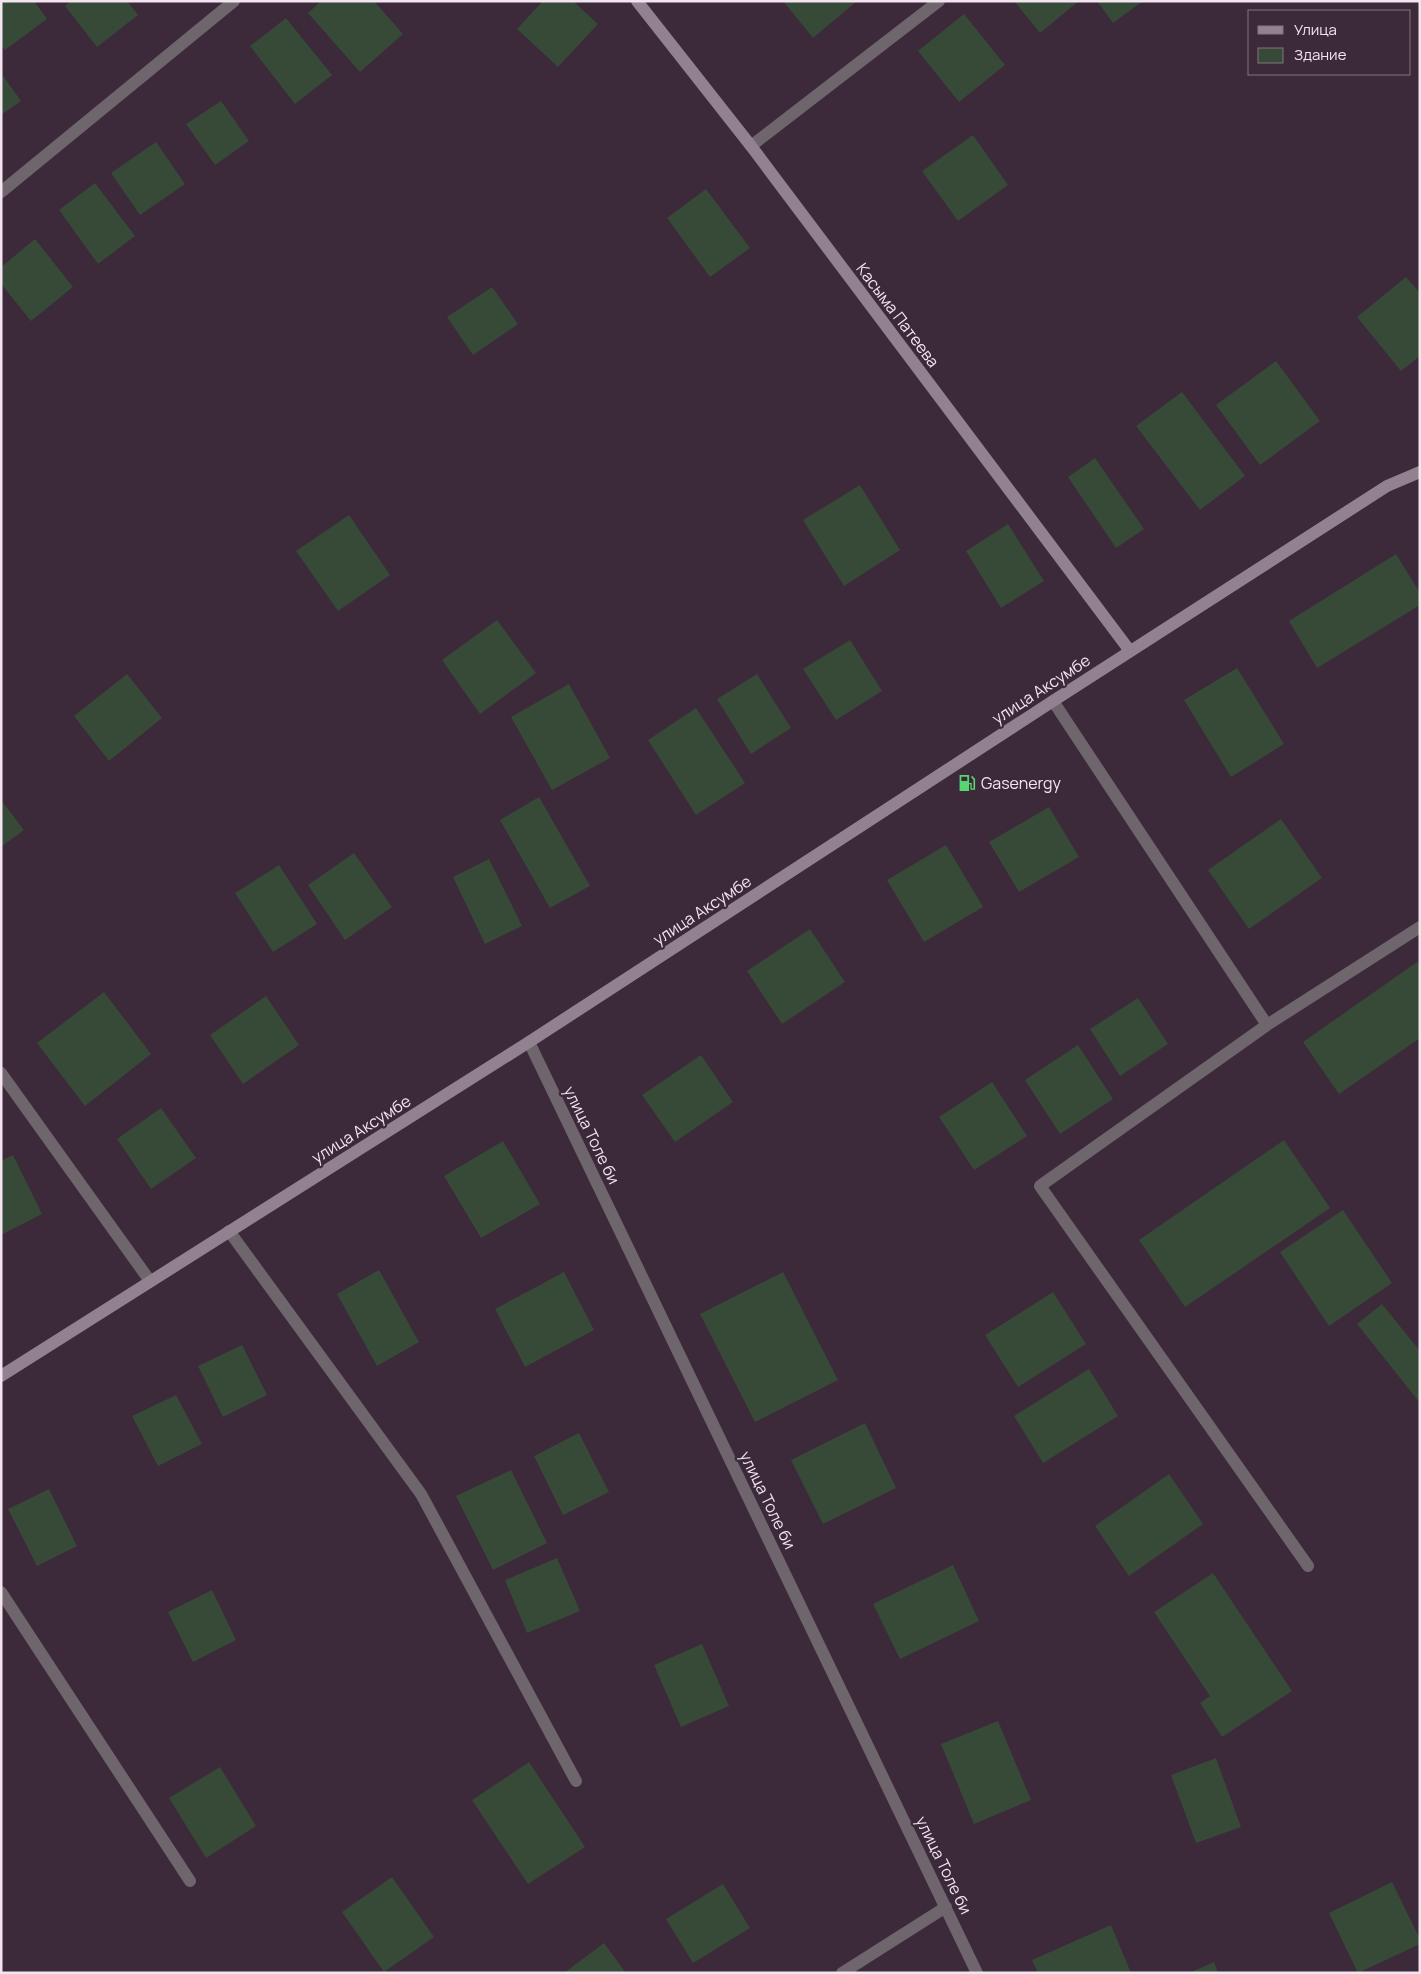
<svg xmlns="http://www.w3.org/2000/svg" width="1421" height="1974" viewBox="0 0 1421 1974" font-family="Manrope,sans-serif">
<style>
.building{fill:#374a38}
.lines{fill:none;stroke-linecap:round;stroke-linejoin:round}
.service{stroke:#6f656d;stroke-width:12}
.minor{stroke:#6f656d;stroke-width:12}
.secondary{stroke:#92828f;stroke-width:12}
.labels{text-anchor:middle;stroke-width:4.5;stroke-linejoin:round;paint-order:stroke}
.street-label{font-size:16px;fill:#f2e5f0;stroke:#3c2939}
.poi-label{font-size:16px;fill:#f2e5f0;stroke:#3c2939;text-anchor:start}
</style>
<rect width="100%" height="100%" fill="#3c2939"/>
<path class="building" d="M1 1H34L47 19 5 50 1 45Z
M71 1H127L138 15 97 47 65 6Z
M321 1H374L403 34 360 72 308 13Z
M543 1H573L598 24 558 67 517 29Z
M783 1H857L813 38Z
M1014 1H1079L1040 33Z
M1097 1H1143L1113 23Z
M964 14 1005 65 959 102 918 51Z
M286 18 332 75 295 104 250 46Z
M1 73 21 101 1 115Z
M221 101 249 141 215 165 186 124Z
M973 135 1008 185 958 221 922 171Z
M156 142 185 184 140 215 111 173Z
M95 183 135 236 98 264 59 210Z
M706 189 750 248 710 277 667 218Z
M35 239 73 287 31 321 1 284V267Z
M1406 277 1420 293V356L1401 371 1357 317Z
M492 287 518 324 473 355 447 317Z
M1276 361 1320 421 1260 465 1216 405Z
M1182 392 1245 476 1200 510 1136 426Z
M1095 458 1144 529 1116 548 1068 477Z
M860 485 900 550 844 586 803 520Z
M349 515 390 575 338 611 296 551Z
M1008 524 1044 581 1001 608 966 551Z
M1396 554 1420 593V605L1317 668 1289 621Z
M497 620 536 673 480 714 442 660Z
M850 640 882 691 836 720 803 669Z
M1237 668 1284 744 1231 777 1184 700Z
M127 674 162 718 109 761 74 716Z
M757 674 791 728 751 754 717 699Z
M569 684 610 758 552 790 511 717Z
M696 708 745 783 696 815 648 740Z
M539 797 590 886 550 908 500 820Z
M1 800 24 830 1 847Z
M1049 807 1079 857 1019 892 989 842Z
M1281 819 1322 878 1249 929 1208 870Z
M946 845 983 907 924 942 887 880Z
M354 853 392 907 345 940 308 885Z
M489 859 522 926 485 944 453 877Z
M279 865 317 924 273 952 235 893Z
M810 929 845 982 782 1024 747 971Z
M1417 962 1420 966V1038L1339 1094 1303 1042Z
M104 992 151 1054 85 1106 37 1043Z
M266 996 299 1045 243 1084 210 1035Z
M1138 998 1168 1044 1120 1076 1090 1029Z
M1078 1045 1113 1099 1060 1134 1025 1080Z
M701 1055 733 1102 675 1142 642 1095Z
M992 1082 1027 1136 974 1170 939 1117Z
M161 1108 196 1158 151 1189 117 1139Z
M1284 1140 1330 1208 1185 1307 1139 1240Z
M503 1141 540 1204 481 1238 444 1176Z
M13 1155 42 1214 1 1235V1161Z
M1343 1210 1392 1283 1329 1326 1280 1252Z
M379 1270 419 1342 377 1366 337 1294Z
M564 1272 594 1330 525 1367 495 1309Z
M783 1272 838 1380 755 1422 700 1314Z
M1053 1292 1086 1344 1018 1387 985 1335Z
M1382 1304 1420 1351V1403L1357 1324Z
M242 1345 267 1395 223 1417 198 1366Z
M1089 1369 1118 1416 1043 1463 1014 1416Z
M176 1395 202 1444 158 1466 132 1416Z
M865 1423 896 1488 823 1524 791 1460Z
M579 1433 609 1492 563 1515 534 1456Z
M511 1470 547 1543 493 1570 456 1496Z
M1169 1474 1203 1524 1129 1576 1095 1526Z
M49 1489 77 1546 37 1566 8 1509Z
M557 1558 580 1611 527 1633 505 1580Z
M953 1565 979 1621 900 1659 873 1604Z
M1213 1573 1292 1691 1222 1737 1200 1703 1210 1696 1154 1612Z
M212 1590 236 1640 193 1662 168 1612Z
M702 1644 729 1706 681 1727 654 1665Z
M998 1721 1031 1800 974 1824 941 1744Z
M1216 1758 1241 1827 1196 1843 1171 1775Z
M529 1762 585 1847 528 1884 472 1800Z
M220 1767 256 1826 206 1858 169 1798Z
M392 1877 434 1937 384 1972 342 1912Z
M1392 1882 1420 1939V1944L1358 1973 1329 1913Z
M723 1884 750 1928 693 1963 666 1919Z
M1111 1925 1131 1973H1038L1032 1960Z
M604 1943 626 1973H564Z
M1214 1962 1218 1973H1189Z"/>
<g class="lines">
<path class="service" d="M1053 701 1267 1025 1040 1186 1308 1566
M1267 1025 1420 927"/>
<path class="minor" d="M751 146 939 1
M1 192 234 1
M529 1042 977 1973
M1 1073 150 1281
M229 1231 421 1494 576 1781
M1 1592 190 1881
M842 1973 946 1907"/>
<path class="secondary" d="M637 1 751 146 1130 651
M1 1376 529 1042 1053 701 1387 486 1420 472"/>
</g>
<defs>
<g id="fuel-bare" transform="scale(1.35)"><path d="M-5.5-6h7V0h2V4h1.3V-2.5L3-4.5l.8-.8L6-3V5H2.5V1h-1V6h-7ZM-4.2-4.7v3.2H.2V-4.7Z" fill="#59d56f" stroke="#3c2939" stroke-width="2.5" paint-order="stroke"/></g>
</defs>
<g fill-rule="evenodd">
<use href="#fuel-bare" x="967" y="783"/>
</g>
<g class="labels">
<g class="street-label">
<text transform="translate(898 315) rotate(53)" y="6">Касыма Патеева</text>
<text transform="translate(1041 689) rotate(-33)" y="6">улица Аксумбе</text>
<text transform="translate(702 910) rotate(-33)" y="6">улица Аксумбе</text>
<text transform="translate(361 1129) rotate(-32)" y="6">улица Аксумбе</text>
<text transform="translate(592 1135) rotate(64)" y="6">улица Толе би</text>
<text transform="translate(768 1500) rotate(64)" y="6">улица Толе би</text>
<text transform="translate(944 1865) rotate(64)" y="6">улица Толе би</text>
</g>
<g class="poi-label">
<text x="981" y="789">Gasenergy</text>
</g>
</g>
<rect width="1421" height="1974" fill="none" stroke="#f2e5f0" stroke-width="5"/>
<rect x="1248" y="10" width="162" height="65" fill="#3c2939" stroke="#857482"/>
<rect x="1258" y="26" width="25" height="8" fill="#92828f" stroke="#857482"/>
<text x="1294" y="35" font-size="15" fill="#f2e5f0">Улица</text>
<rect x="1258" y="48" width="25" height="15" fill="#374a38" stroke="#857482"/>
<text x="1294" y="60" font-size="15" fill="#f2e5f0">Здание</text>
</svg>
